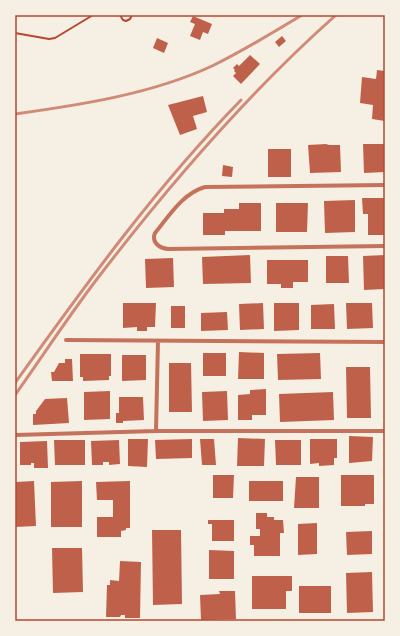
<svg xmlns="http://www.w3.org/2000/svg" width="400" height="636" viewBox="0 0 400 636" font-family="'Times New Roman',serif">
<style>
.building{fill:#bf614a}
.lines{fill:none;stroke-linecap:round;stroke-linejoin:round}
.path{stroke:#b5482f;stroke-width:2}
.minor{stroke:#c5725c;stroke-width:4}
.rail{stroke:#cf8b77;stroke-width:3}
.neatline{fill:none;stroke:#b5482f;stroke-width:1.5}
</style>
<rect width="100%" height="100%" fill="#f6efe4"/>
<path class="building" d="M193 16 212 24 208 34 203 32 200 40 190 36 195 24 190 22Z
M282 36 286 41 279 47 275 42Z
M157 38 168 43 164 53 153 48Z
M250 55 260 64 241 84 233 76 236 73 234 71 235 70 233 68 237 64 239 66Z
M377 70 385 71V121L372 119 373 105 360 103 362 77 376 79Z
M203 96 207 112 193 116 197 129 180 135 168 105Z
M326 144 329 145H340L341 172 310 173 308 145Z
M363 144H385V172L364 173Z
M268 149H291V177H268Z
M223 165 233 167 232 177 222 176Z
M362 198H385V235H368V214H363Z
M355 200V232L325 233 324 201Z
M239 203H261V231H225V235H203V213H224V209H239Z
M276 203H308L307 232H276Z
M250 255 251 283 203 284 202 257Z
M385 255V289L364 290 363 256Z
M326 256H348L349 283H326Z
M173 258 174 287 146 288 145 259Z
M267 260H308V282H293V288H281V284H267Z
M123 303H156L155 327H147V331H137V327L123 328Z
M263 303 264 329 240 330 239 304Z
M274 303H299V330L274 331Z
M346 303H372L373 328 347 329Z
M334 304 335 329H311V305Z
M171 306H185V328H171Z
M227 312 228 330 201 331V313Z
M239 352 264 353V379H238Z
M203 353H226V376H203Z
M320 353 321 379 278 380 277 354Z
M80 354H111V376H109V380L83 381V377H80Z
M122 355H146V380L122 381Z
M65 359H72L73 381H52L51 372H54L59 363H65Z
M169 363H191L192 412H169Z
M346 367H370L371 418H347Z
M266 389V415H252V420H238V395L250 394V390Z
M110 391V419L84 420V392Z
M227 391 228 420 203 421 202 392Z
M333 392 334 420 280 422 279 394Z
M119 397H143L144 420 123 421V423H116V413H119Z
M67 398 69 423 33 425V414H36V411L45 399Z
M349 436 373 437 372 461 349 463Z
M238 438 265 439 264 466H237Z
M128 439H148L147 467 128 466Z
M192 439V458L156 459 155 440Z
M200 439H214L216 465H202Z
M310 439H337V458H334V465L319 466V463L310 464Z
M54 440H85V465H55Z
M119 440 120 464 109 465V462H103V465H92L91 441Z
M275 440H301V465H276Z
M47 441 48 468H34V463H31V465H20V442Z
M213 475H234L233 498H213Z
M341 475H374V504H365V506H341Z
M296 477H319V508H294Z
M34 481 36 526 15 527V482Z
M82 481V527H51V482Z
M130 481V528H126V530L121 531V537H97V517H113V500H97L96 482Z
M249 481H283V501H249Z
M256 513H267V517H274V520H283L284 533H280V556H254V545H250V536H260V529H256Z
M208 520H234V541H212V524H208Z
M317 523V554L298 555V524Z
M152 530H181L182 604 153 605Z
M372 531V554L347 555 346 532Z
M52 548H82L83 592 53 593Z
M209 550 234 551V579H209Z
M120 561 141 562 140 618H125V615H121L120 617H106L107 585H110V580L119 581Z
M372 572 373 612 347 613 346 573Z
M252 576H292V591H286V609H252Z
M299 586H331V613H299Z
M219 591H235L236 619 201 620 200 595 220 594Z"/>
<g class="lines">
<path class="path" d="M120 15 123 20 126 21 130 19 132 15
M15 30V33L49 39 55 38 93 15"/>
<path class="minor" d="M385 185 205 187C183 193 169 216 155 233 151 242 159 248 168 249L385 246
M66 340 385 342
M156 431 158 341
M15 435 156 431H385"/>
<path class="rail" d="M15 114C80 105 152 94 212 66 243 51 272 33 302 15
M15 383C86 284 156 187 241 100
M15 395C42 357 68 317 97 279 169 185 247 94 336 15"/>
</g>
<rect width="400" height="636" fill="none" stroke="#f6efe4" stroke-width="32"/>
<rect x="16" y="16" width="368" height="604" class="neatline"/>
</svg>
